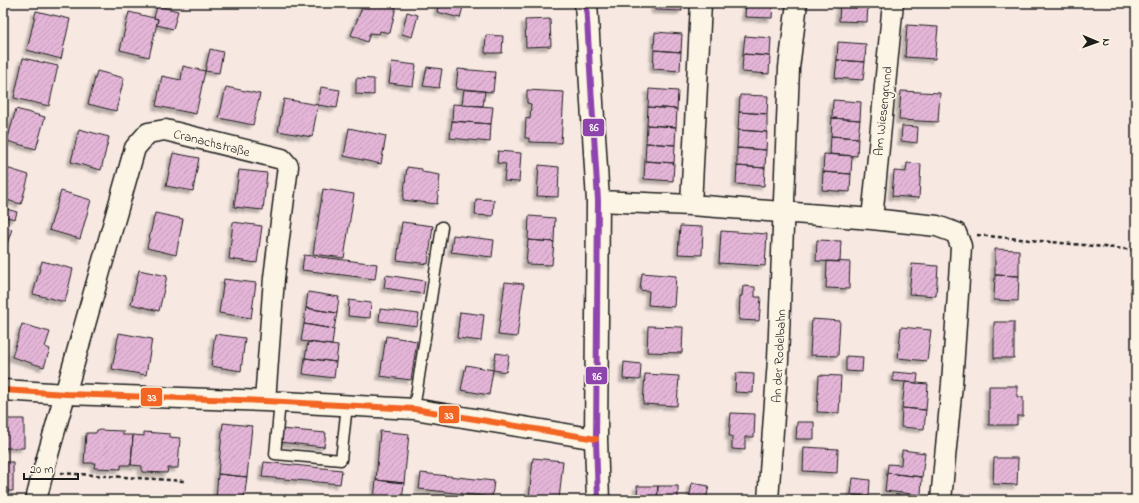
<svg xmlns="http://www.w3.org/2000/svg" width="1139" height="503" viewBox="0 0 1139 503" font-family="'Indie Flower',sans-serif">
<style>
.building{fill:url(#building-hatch);stroke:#1c1c1c;filter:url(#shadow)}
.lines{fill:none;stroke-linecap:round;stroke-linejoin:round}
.service-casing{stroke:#1c1c1c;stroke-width:13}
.minor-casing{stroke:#1c1c1c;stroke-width:23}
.secondary-casing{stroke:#1c1c1c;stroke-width:25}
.path{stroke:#1c1c1c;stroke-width:2.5;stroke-dasharray:4 3;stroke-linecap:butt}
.service{stroke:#fcf5e5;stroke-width:10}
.minor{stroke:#fcf5e5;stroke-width:20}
.secondary{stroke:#fcf5e5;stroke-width:22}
.bus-1-casing{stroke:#fcf5e5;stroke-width:9}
.bus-2-casing{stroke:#fcf5e5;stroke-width:9}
.bus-1{stroke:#8e44ad;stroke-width:6}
.bus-2{stroke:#f26522;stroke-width:6}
.labels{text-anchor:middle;stroke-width:3.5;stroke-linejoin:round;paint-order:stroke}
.street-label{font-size:13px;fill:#1c1c1c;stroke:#fcf5e5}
.line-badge{stroke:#fcf5e5;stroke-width:1.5}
.badge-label{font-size:11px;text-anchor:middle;font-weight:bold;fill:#fff}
</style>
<defs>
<pattern id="building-hatch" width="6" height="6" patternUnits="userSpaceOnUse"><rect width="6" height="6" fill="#e4b5d7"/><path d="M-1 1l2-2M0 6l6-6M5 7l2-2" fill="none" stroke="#c39bb8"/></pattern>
<filter id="shadow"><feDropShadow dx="-3.5" dy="3.5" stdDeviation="1" flood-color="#0004"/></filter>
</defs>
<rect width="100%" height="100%" fill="#f7e8e2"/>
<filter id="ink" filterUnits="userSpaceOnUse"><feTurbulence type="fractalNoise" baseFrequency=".025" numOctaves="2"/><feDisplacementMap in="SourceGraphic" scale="8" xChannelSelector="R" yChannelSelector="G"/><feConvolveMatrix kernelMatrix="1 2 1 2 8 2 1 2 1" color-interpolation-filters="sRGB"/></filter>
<g filter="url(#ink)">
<path class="building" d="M364 3 374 4V3H386V5L396 7 390 33 380 31 379 34 370 33 367 42 351 35Z
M439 3H464L460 18 437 12Z
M655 3H682V11L655 10Z
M746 3H773L772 18 745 17Z
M840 3 868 4 867 22 839 21Z
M157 6 178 11 173 29 157 25 158 19 154 18Z
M36 11 70 19 61 59 27 50Z
M129 12 158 19 149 57 120 50Z
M407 12 418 15 412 37 402 34Z
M550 19 551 46 526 47 525 20Z
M907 25 938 27 935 59 905 57Z
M655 32 682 34 681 52 654 50Z
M486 35 503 36 502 53H485Z
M745 36 771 38 770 56 743 54Z
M838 42 866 44 865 62 837 60Z
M210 49 223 52 219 73 205 71Z
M654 50 681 52 680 71 653 69Z
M743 54 770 56 769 74 742 72Z
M23 58 58 66 49 106 14 98Z
M837 60 865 62 863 80 835 78Z
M392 62 416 65 413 86 389 83Z
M183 66 205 71 196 114 156 106 162 76 181 80Z
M427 67 442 69 439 88 423 86Z
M458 69 495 72 493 92 456 89Z
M97 71 124 78 116 111 88 104Z
M356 78 374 79V95L356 94Z
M226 87 260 94 253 125 219 118Z
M321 87 340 90 337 108 318 105Z
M464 89 485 91 483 106 462 105Z
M649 89 678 91 677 109 648 107Z
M527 90 564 92 561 143 529 142V138H525L526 118 530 119 531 104 527 103Z
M901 91 940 93 938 122 899 120Z
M740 95 768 96 767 114 739 112Z
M284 99 318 105 312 137 278 131Z
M833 100 861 102 860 120 832 118Z
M453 104 493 107 491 124 452 121Z
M648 107 677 109 676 127 647 125Z
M16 109 45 117 36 149 7 141Z
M739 112 767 114V132L738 130Z
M832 118 860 120 858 138 831 136Z
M452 121 491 124 490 142 450 138Z
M647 125 676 127 675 145 646 143Z
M902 126 918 127 917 143 901 141Z
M349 128 386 136 381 164 344 156Z
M79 129 109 137 101 170 71 162Z
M738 130 767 132 766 150 737 148Z
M831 136 858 138 857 156 830 154Z
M646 143 675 145 674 163 645 161Z
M737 148 766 150 765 168 737 166Z
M498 151 521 153 519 182 504 181 506 164 497 163Z
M173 153 199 158 193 191 166 186Z
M824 154 852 156 851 174 823 172Z
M645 161 674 163 673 181 644 179Z
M907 163 921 164 919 198 892 196 894 171 906 172Z
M539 165 559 167 558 197 537 196Z
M737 166 765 168 764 186 736 184Z
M3 167 29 175 21 204 3 199Z
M407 167 422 169V172L440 175 437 204 403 200Z
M239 170 267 173 263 210 234 207Z
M823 172 851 174 850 192 822 190Z
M323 189 354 194 344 258 313 254Z
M61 191 91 200 80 239 49 230Z
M476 199 494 200 493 216 475 215Z
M3 208 17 212 15 219 3 216Z
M155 213 183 219 176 255 147 248Z
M529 216 555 218 554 242 528 240Z
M233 222 262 226 257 263 229 259Z
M402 222 433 226 428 264 397 260Z
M3 226 12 229 3 255Z
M680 226 703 227 702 255 678 254Z
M721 231 767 234 765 266 719 263Z
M453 235 494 240 492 257 451 252Z
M528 240 554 242 552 265 526 264Z
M817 240 841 241 840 262 816 261Z
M995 249 1019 250V276L995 275Z
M304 255 377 264 375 279 302 270Z
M42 261 73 269 65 302 33 294Z
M827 261 850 262 849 289 826 288Z
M912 264 938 266 936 296 909 294Z
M139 270 167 276 159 311 131 304Z
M642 273 676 276 674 307 648 305 649 291 640 290Z
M386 275 425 281 423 294 384 288Z
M995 275 1019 276 1018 301 994 300Z
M224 279 256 283 251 318 219 313Z
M505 282 524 284 517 337 498 335Z
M743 286 755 287V297H761L759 321 739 320 740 296H742Z
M308 292 339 297 337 313 306 308Z
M349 300 371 303 370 318 348 316Z
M306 308 337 313 334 329 304 324Z
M380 309 419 314 417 326 379 321Z
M460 312 484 315 481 341 457 338Z
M812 319 840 321 838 356 810 355Z
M994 322H1014V358H994Z
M22 324 50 332 45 347 50 349 44 367 12 357Z
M304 324 334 329 332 345 301 341Z
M648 326 683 327 682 353 647 352Z
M901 327 931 330 927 361 898 358Z
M119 333 152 339 146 375 112 369Z
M215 334 245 338 241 371 211 366Z
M386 336 417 341 411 380 380 376Z
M308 342 338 346 336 362 305 358Z
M496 353 509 355 506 372 493 370Z
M846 356 863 357 862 372 846 371Z
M305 358 336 362 334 378 303 374Z
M624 362 641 364 640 380 623 379Z
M466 365 493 370 489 395 461 390Z
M893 372 918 374 917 383 893 381Z
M736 373 754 374 753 393 735 392Z
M645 374 679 376 677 406 643 404Z
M819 375 841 376 839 413 817 412Z
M905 382 928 384 926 410 902 408Z
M989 386H1017V397H1023V416H1017V425H989Z
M902 408 926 410 924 429 901 427Z
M731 413 755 414 754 437H745V450L732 449V436H729Z
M3 419H24V448H3Z
M797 422H814V439H796Z
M223 423 252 426 247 477 218 474Z
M281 429 326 433 324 447 279 442Z
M97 430 123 431V435H133L131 465H121V469L94 468 95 463H84L86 433H96Z
M380 431 409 434 404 483 376 480Z
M144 432 170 434V437L180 438 178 468H168L167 473 142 472V466L131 465 133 435 144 436Z
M804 447 838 449 837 473 803 471Z
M902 450 925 453 922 477 887 473 888 464 901 465Z
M533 458 563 461 559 500H529Z
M994 458H1018L1017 485 993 484Z
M3 462H13V491H3Z
M264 462 342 470 340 484 262 477Z
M421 473 494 481 492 497 419 489Z
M887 473 922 477 921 495 885 491Z
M218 474 247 477 244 500H216Z
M853 478 870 480 869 496 851 495Z
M376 480 404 483 402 500H374Z
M692 483 709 486 706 500H689Z
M637 486H658L657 500H638Z
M658 486H678V500H657Z"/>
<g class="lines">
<g class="service-casing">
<path id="service" d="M280 402 275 454 341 460 347 405
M414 409 442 227"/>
</g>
<g class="minor-casing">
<path id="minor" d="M598 201 691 205 872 219 937 226 956 233 961 246 960 264 952 384 941 500
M691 205 701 3
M872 219 893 3
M3 390 66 394 265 401 414 409 596 439
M36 500 43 472 135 148 148 133 165 130 282 159 288 166 274 278 265 401
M768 500 778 360 789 68 797 3"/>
</g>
<g class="secondary-casing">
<path id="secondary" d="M586 3 598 201 596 439 598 500"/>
</g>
<path class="path" d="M977 235 1136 250
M61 473 185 481"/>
<use href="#service" class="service"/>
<use href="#minor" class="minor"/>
<use href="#secondary" class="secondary"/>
<g class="bus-1-casing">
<path id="bus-1" d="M586 3 598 201 596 439 598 500"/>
</g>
<g class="bus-2-casing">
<path id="bus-2" d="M3 390 66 394 265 401 414 409 596 439"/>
</g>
<use href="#bus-1" class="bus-1"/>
<use href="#bus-2" class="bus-2"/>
</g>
</g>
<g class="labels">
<g class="street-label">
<text transform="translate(882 111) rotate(-84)" y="5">Am Wiesengrund</text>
<text transform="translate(212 142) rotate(14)" y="5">Cranachstraße</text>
<text transform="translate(778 356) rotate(-87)" y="5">An der Rodelbahn</text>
</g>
</g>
<g class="line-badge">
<rect x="582" y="118" width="23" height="19" rx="4" fill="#8e44ad"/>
<rect x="585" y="366" width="23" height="19" rx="4" fill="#8e44ad"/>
<rect x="140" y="387" width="23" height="20" rx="4" fill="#f26522"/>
<rect x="438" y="405" width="22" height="19" rx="4" fill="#f26522"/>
</g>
<g class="badge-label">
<text x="594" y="131">86</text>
<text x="597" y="380">86</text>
<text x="152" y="401">33</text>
<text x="449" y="419">33</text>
</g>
<rect width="1139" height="503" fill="none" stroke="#fcf5e5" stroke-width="16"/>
<rect x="8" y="8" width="1123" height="487" fill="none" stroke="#1c1c1c" stroke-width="1.5" filter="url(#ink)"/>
<g transform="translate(1097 42) rotate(92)" stroke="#fcf5e5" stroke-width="3" paint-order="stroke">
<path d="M0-3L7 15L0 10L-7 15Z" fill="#1c1c1c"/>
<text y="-6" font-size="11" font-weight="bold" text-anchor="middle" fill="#1c1c1c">N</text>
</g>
<path d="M24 473v6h54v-6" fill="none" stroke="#1c1c1c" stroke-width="2"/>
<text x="30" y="473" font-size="12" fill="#1c1c1c" stroke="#fcf5e5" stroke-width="3" paint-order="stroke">20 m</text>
</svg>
